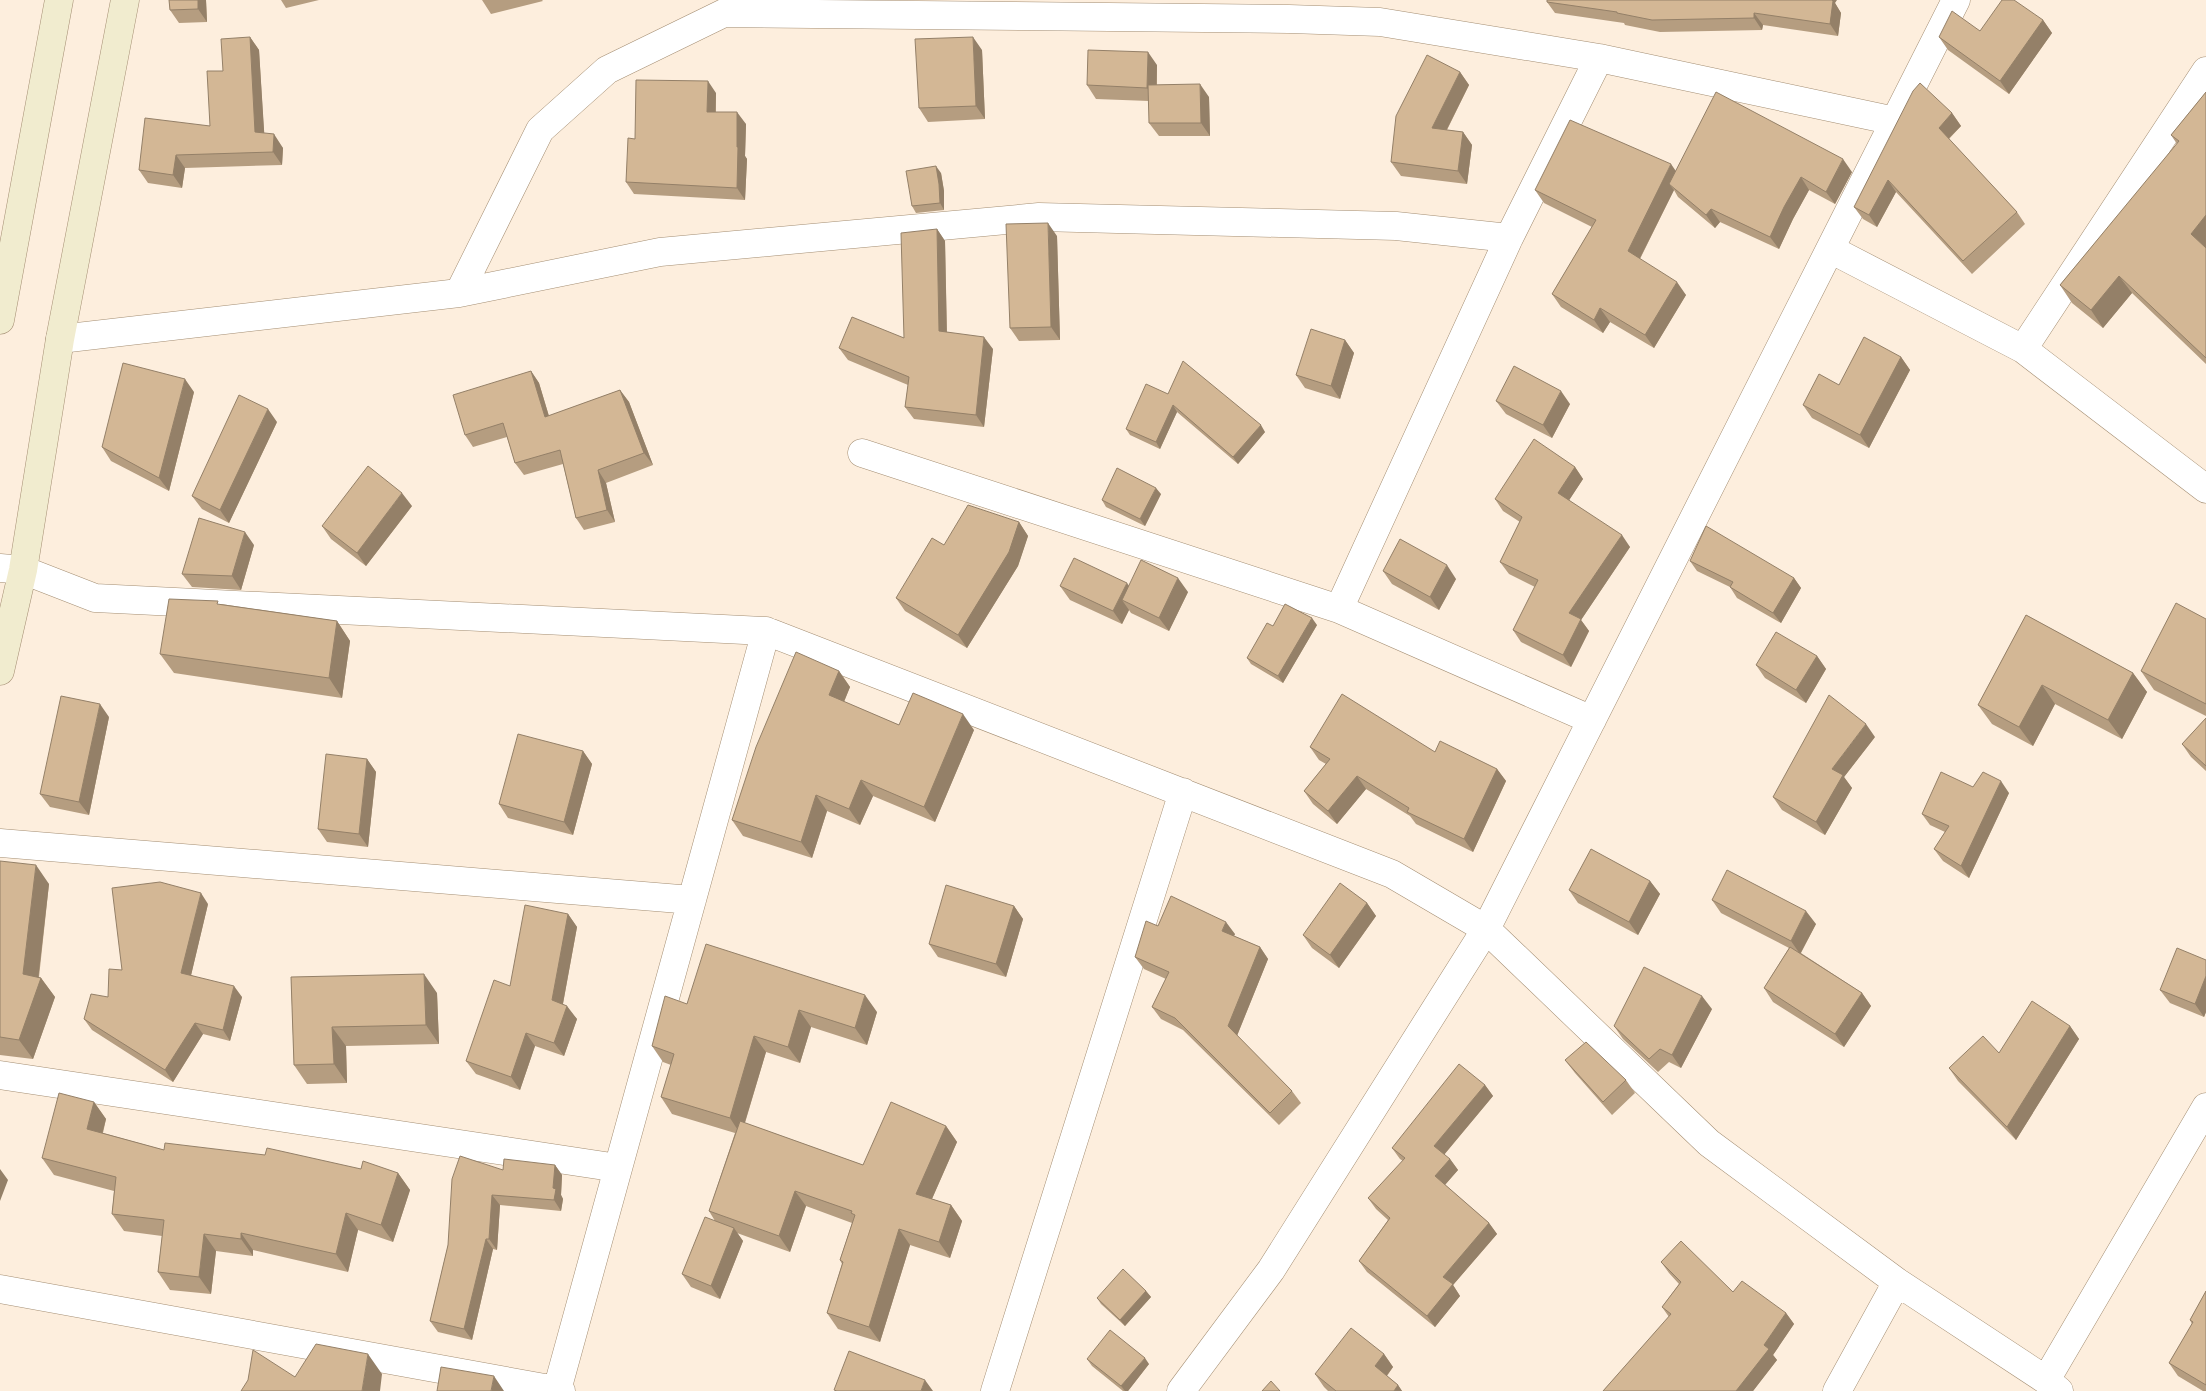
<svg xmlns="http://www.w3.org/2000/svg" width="2206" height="1391" viewBox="0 0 2206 1391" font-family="'Noto Sans',sans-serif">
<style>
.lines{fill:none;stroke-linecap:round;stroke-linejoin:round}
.street-casing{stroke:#a48e73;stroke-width:29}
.secondary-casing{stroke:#a48e73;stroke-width:29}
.street{stroke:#fff;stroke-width:28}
.secondary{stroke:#f1eccf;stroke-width:28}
.wall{fill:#b59d80}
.shaded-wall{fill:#948068}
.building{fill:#d3b795;stroke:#948068}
</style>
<rect width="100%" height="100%" fill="#fdeedd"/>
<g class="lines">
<g class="street-casing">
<path id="street" d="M1830 249 2023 349 2206 489
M459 293 540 130 607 70 724 13 1289 19 1380 22 1599 58 1895 121
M60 339 459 293 660 252 1039 217 1396 226 1509 238
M2023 349 2206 71
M862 453 1339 609 1592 720
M0 568 23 570 95 598 766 631 1392 874 1486 929 1709 1143 1897 1282 2046 1380 2059 1391
M1339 609 1509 238 1599 58
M0 843 692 900
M0 1075 618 1168
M0 1289 561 1391
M2046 1380 2206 1107
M557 1390 766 631
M995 1391 1183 792
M1181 1391 1271 1270 1486 929 1956 0
M1837 1391 1897 1282"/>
</g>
<g class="secondary-casing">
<path id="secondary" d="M0 320 59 0
M0 671 23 570 60 339 125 0"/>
</g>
<use href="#street" class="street"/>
<use href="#secondary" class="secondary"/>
</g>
<path class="wall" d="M169 0H206L207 22 179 23 170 10Z
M281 0H319L286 8Z
M482 0H542L543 1 491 14Z
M1547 2 1835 3 1841 13 1838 36 1763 25 1762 30 1660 32 1625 25 1624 23 1555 13Z
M2043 20 2052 33 2009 94 1948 50 1939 37 1980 31Z
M250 37 259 50 264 133 283 148 282 165 185 168 182 188 148 183 139 170 210 126 223 71Z
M982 50 985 119 928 122 919 108Z
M1157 65V85L1209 97 1210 136H1159L1149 123V101L1096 99 1087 85Z
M1460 72 1469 85 1447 130 1463 132 1472 145 1467 184 1401 176 1391 162Z
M2206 92V364L2132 293 2103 328 2072 303 2060 285 2177 144 2171 135Z
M716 93V112L746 124 745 156 747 159 745 200 634 194 626 182 635 139Z
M1952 113 1961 126 1949 139 2017 212 2025 224 1972 274 1896 192 1877 227 1863 219 1854 207Z
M1676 171 1852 172 1835 204 1809 190 1793 219 1779 249 1720 222 1715 228 1678 197 1674 190 1640 259 1686 295 1654 348 1610 322 1603 333 1561 307 1552 294 1592 227 1544 203 1535 190Z
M941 173 944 191V210L916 213 912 206Z
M937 229 945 241 947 332 993 349 984 427 914 419 905 407 908 385 848 360 839 348 904 338Z
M1057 236 1060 340 1019 341 1010 328Z
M1345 340 1354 353 1340 399 1305 388 1296 375Z
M1901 357 1910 370 1869 448 1812 418 1803 405 1839 385Z
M531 371 539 383 549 416 620 390 629 402 653 465 606 483 615 522 584 530 576 518 563 464 524 475 515 463 507 437 473 447 465 435Z
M194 392 169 491 111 461 102 447Z
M1168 394 1265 432 1238 464 1177 412 1160 449 1130 435 1126 429Z
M1496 401 1570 404 1552 438 1506 414Z
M277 422 229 523 202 509 192 496Z
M1575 467 1583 479 1569 500 1630 547 1581 620 1589 631 1571 667 1521 642 1513 630 1535 587 1509 574 1500 562 1520 522 1503 511 1495 499Z
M1161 494 1145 526 1106 507 1102 500Z
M412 506 366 566 331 539 322 526Z
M1019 522 1028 536 1018 566 967 648 905 611 896 598 944 545Z
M254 545 241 590 192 587 182 574Z
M1690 561 1794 578 1801 588 1781 623 1737 598 1730 587 1697 571Z
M1383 571 1456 579 1439 610 1392 584Z
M1060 586H1129L1188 592 1169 631 1131 613 1129 610 1122 624 1070 600Z
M221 604 337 621 350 641 342 698 174 673 160 654Z
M2026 615 2133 673 2147 692 2122 739 2055 704 2033 746 1992 724 1978 705Z
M2206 619V716L2154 690 2141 671Z
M1317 625 1283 683 1251 664 1247 658 1273 626Z
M1817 656 1826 669 1806 703 1765 678 1756 665Z
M839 671 850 687 844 702 899 725 974 730 935 822 873 796 860 825 827 811 812 858 743 836 732 820Z
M109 717 89 815 50 807 40 794Z
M2206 718V771L2191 757 2182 744Z
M1875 737 1844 777 1852 788 1825 835 1782 810 1773 797Z
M1310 747 1435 752 1497 769 1506 781 1473 852 1416 824 1410 816 1366 789 1337 824 1313 804 1304 791 1326 764 1319 760Z
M583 751 592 764 573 835 508 818 499 804Z
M367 759 376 772 368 847 327 842 318 829Z
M1973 787 2009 793 1969 878 1943 861 1934 849 1945 832 1930 825 1922 814Z
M0 861 49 884 39 977 41 978 55 997 33 1059 0 1055Z
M1650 881 1660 894 1638 935 1578 903 1569 890Z
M1712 900 1816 924 1801 953 1862 993 1871 1006 1844 1047 1773 1002 1764 988 1789 948 1721 913Z
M1367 903 1376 916 1339 968 1312 948 1303 935Z
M208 904 191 975 242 997 230 1041 203 1034 173 1082 92 1030 84 1019 108 997 122 970Z
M1014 906 1023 919 1006 977 938 957 929 944Z
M568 914 577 927 563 1004 577 1019 564 1056 535 1046 520 1090 476 1074 466 1061 510 986Z
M1158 926 1235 934 1234 936 1260 947 1268 959 1237 1036 1292 1091 1301 1103 1279 1125 1183 1030 1161 1019 1152 1007 1166 979 1144 969 1135 957Z
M2206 960V1012L2204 1017 2170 1003 2160 990Z
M291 977 437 993 439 1044 346 1046 347 1083 307 1084 294 1065Z
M687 1004 877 1012 867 1045 811 1027 800 1063 766 1052 745 1123 863 1165 946 1126 957 1142 932 1199 951 1205 962 1221 950 1258 910 1245 880 1342 838 1329 827 1313 842 1264 840 1260 852 1223 806 1206 790 1252 737 1233 743 1241 720 1299 691 1287 682 1274 715 1221 709 1211 735 1133 672 1114 661 1097 671 1065 663 1062 652 1046Z
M1712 1009 1681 1068 1669 1062 1658 1072 1623 1039 1614 1026Z
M2070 1026 2079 1039 2016 1140 1958 1081 1949 1068 1999 1053Z
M1565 1060 1626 1080 1635 1093 1612 1115 1575 1073Z
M1485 1085 1493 1096 1444 1155 1450 1159 1458 1170 1445 1185 1489 1223 1497 1234 1453 1285 1460 1296 1435 1327 1367 1272 1359 1261 1388 1220 1376 1209 1368 1198 1403 1161 1400 1159 1392 1148Z
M94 1102 106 1119 103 1133 164 1150 398 1173 410 1190 393 1242 358 1230 348 1272 253 1250V1256L216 1251 211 1294 170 1290 158 1272 162 1236 124 1231 112 1214 114 1191 54 1175 42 1158Z
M555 1165 562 1175 561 1195 563 1199 561 1211 500 1205 497 1250 493 1249 472 1340 438 1332 430 1321 448 1245 503 1170Z
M1661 1262 1733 1292 1786 1313 1794 1324 1773 1355 1777 1360 1753 1391H1603L1669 1317 1662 1307 1679 1284 1669 1273Z
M1146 1291 1151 1297 1125 1326 1101 1304 1097 1298Z
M2206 1291V1391H2203L2178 1376 2169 1363 2192 1324 2190 1320Z
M1384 1354 1393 1367 1387 1376 1398 1385 1402 1391H1328L1324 1387 1315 1374Z
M1087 1359 1149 1364 1128 1391H1123L1092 1366Z"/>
<path class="shaded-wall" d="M198 0H206L207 22 198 9Z
M1830 0H1837L1835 3 1841 13 1838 36 1830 24Z
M1754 13 1763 25 1762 30 1754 18Z
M2043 20 2052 33 2009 94 2000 81Z
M250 37 259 50 265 145 255 132Z
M973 37 982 50 985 119 976 106Z
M1148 52 1157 65 1156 101 1147 88Z
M1460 72 1469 85 1441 141 1432 128Z
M708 81 716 93 715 124 707 112Z
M1200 84 1209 97 1210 136 1201 123Z
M737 112 746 124 745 156 747 159 745 200 737 188Z
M1952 113 1961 126 1947 140 1939 128Z
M1463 132 1472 145 1467 184 1458 171Z
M274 134 283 148 282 165 273 152Z
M176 155 185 168 182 188 173 175Z
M1843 159 1852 172 1835 204 1826 192Z
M1671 164 1680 177 1669 184 1674 190 1637 264 1628 251Z
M936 166 941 173 944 191V210L940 203Z
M1801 177 1809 190 1793 219 1779 249 1770 237 1784 207Z
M1888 180 1896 192 1877 227 1869 215Z
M1711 209 1720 222 1715 228 1706 215Z
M2206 215V248L2191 234Z
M1048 223 1057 236 1060 340 1051 327Z
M937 229 945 241 947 344 939 331Z
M2119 276 2132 293 2103 328 2091 310Z
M1677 282 1686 295 1654 348 1645 335Z
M1600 308 1610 322 1603 333 1594 320Z
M984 337 993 349 984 427 976 415Z
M1345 340 1354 353 1340 399 1331 386Z
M1901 357 1910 370 1869 448 1860 435Z
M531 371 539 383 553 430 545 417Z
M185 379 194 392 169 491 159 478Z
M620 390 629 402 653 465 644 453Z
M1561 391 1570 404 1552 438 1543 425Z
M1173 405 1177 412 1160 449 1156 442Z
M268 409 277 422 229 523 220 510Z
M1261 425 1265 432 1238 464 1233 457Z
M1575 467 1583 479 1566 505 1558 493Z
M598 470 606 483 615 522 607 510Z
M1156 488 1161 494 1145 526 1140 519Z
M402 493 412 506 366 566 357 553Z
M1019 522 1028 536 1018 566 967 648 958 635Z
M245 532 254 545 241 590 232 576Z
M1622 535 1630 547 1581 620 1589 631 1571 667 1563 655 1569 613Z
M1447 565 1456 579 1439 610 1430 597Z
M1178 578 1188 592 1169 631 1159 618Z
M1794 578 1801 588 1781 623 1773 613Z
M1127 583 1136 596 1122 600 1129 610 1122 624 1113 611Z
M1312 618 1317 625 1283 683 1278 676Z
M337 621 350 641 342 698 329 678Z
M1817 656 1826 669 1806 703 1796 690Z
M839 671 850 687 840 711 829 695Z
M2133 673 2147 692 2122 739 2108 720Z
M2042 685 2055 704 2033 746 2019 727Z
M100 704 109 717 89 815 79 802Z
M963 714 974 730 935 822 924 807Z
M1866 724 1875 737 1844 777 1852 788 1825 835 1816 822 1832 769Z
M583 751 592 764 573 835 564 822Z
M367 759 376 772 368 847 359 834Z
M1497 769 1506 781 1473 852 1464 839Z
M1357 776 1366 789 1337 824 1328 811Z
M861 780 873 796 860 825 849 809Z
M2001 781 2009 793 1969 878 1961 866Z
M816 795 827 811 812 858 801 842Z
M36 865 49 884 37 989 41 978 55 997 33 1059 19 1040 23 974Z
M1650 881 1660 894 1638 935 1629 922Z
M201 893 208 904 189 984 181 973Z
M1367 903 1376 916 1339 968 1330 955Z
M1014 906 1023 919 1006 977 996 964Z
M1806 911 1816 924 1800 954 1791 941Z
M568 914 577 927 561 1014 552 1000Z
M1226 922 1235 934 1230 943 1222 931Z
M1260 947 1268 959 1236 1038 1228 1026Z
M424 974 437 993 439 1044 426 1025Z
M2206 976V1012L2204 1017 2195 1004Z
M234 986 242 997 230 1041 223 1030Z
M1862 993 1871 1006 1844 1047 1835 1034Z
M865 995 877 1012 867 1045 855 1028Z
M1702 996 1712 1009 1681 1068 1672 1055Z
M567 1006 577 1019 564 1056 554 1043Z
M799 1010 811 1027 800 1063 788 1047Z
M195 1023 203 1034 173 1082 165 1070Z
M2070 1026 2079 1039 2016 1140 2007 1127Z
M332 1027 346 1046 347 1083 334 1064Z
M526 1033 535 1046 520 1090 511 1077Z
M754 1036 766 1052 741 1135 730 1118Z
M1485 1085 1493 1096 1442 1157 1434 1146Z
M94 1102 106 1119 99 1146 87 1129Z
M946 1126 957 1142 927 1210 916 1194Z
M1450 1159 1458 1170 1443 1187 1435 1176Z
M555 1165 562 1175 561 1195 563 1199 561 1211 554 1200 553 1188Z
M0 1169 8 1180 0 1201Z
M398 1173 410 1190 393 1242 381 1225Z
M795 1191 806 1206 790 1252 779 1236Z
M492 1195 500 1205 497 1250 489 1239Z
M951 1205 962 1221 950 1258 939 1242Z
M346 1213 358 1230 348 1272 336 1254Z
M1489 1223 1497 1234 1453 1285 1460 1296 1435 1327 1427 1316 1443 1277Z
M734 1228 743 1241 720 1299 711 1286Z
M899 1229 910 1245 880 1342 869 1327Z
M241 1233 253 1250V1256L241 1239Z
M204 1234 216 1251 211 1294 199 1277Z
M486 1239 493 1249 472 1340 464 1329Z
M1146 1291 1151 1297 1125 1326 1120 1320Z
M1786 1313 1794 1324 1773 1355 1777 1360 1753 1391H1736L1764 1345Z
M368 1354 382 1374 380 1391H362Z
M1384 1354 1393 1367 1384 1379 1375 1366Z
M1145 1358 1149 1364 1128 1391H1125L1121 1386Z
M494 1376 504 1391H491Z
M925 1380 933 1391H921Z
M1398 1385 1402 1391H1394Z"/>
<path class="building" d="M169 0H198V9L170 10Z
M1547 0H1832L1833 1 1830 24 1754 13V18L1652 20 1617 13V12L1547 2Z
M2002 0H2014L2043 20 2000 81 1939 37 1952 11 1980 31Z
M250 37 255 132 274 134 273 152 176 155 173 175 139 170 145 118 210 126 207 71H223L221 39Z
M973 37 976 106 919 108 915 39Z
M1088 50 1148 52 1147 88 1087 85Z
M1427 55 1460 72 1432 128 1463 132 1458 171 1391 162 1396 116Z
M636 80 708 81 707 112H737V147H738L737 188 626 182 628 138 635 139Z
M1920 83 1952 113 1939 128 2017 212 1963 261 1888 180 1869 215 1854 207 1913 91Z
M1200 84 1201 123H1149L1148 85Z
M1716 92 1843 159 1826 192 1801 177 1784 207 1770 237 1711 209 1706 215 1669 184Z
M2206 92V215L2191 234 2206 248V358L2119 276 2091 310 2060 285 2179 141 2171 135Z
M1570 120 1671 164 1628 251 1677 282 1645 335 1600 308 1594 320 1552 294 1596 220 1535 190Z
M936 166 939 184 940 203 912 206 906 171Z
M1048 223 1051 327 1010 328 1006 224Z
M937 229 939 331 984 337 976 415 905 407 909 377 839 348 852 317 904 338 901 233Z
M1311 329 1345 340 1331 386 1296 375Z
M1864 337 1901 357 1860 435 1803 405 1819 374 1839 385Z
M1183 361 1261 425 1233 457 1173 405 1156 442 1126 429 1146 384 1168 394Z
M123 363 185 379 159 478 102 447Z
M1514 366 1561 391 1543 425 1496 401Z
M531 371 545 417 620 390 644 453 598 470 607 510 576 518 560 450 515 463 503 423 465 435 453 395Z
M239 395 268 409 220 510 192 496Z
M1534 439 1575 467 1558 493 1622 535 1569 613 1581 619 1563 655 1513 630 1538 580 1500 562 1522 517 1495 499Z
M368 466 402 493 357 553 322 526Z
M1117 468 1156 488 1140 519 1102 500Z
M968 505 1019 522 1009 552 958 635 896 598 932 538 944 545Z
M199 518 245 532 232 576 182 574Z
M1706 526 1794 578 1773 613 1730 587 1733 582 1690 561Z
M1400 539 1447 565 1430 597 1383 571Z
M1074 558 1127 583 1113 611 1060 586Z
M1141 560 1178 578 1159 618 1122 600Z
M169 599 218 601 217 604 337 621 329 678 160 654Z
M2176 603 2206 619V704L2141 671Z
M1285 604 1312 618 1278 676 1247 658 1267 623 1273 626Z
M2026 615 2133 673 2108 720 2042 685 2019 727 1978 705Z
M1776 632 1817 656 1796 690 1756 665Z
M796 652 839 671 829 695 899 725 913 693 963 714 924 807 861 780 849 809 816 795 801 842 732 820 756 747Z
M1342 694 1435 752 1440 741 1497 769 1464 839 1407 812 1409 808 1357 776 1328 811 1304 791 1330 759 1310 747Z
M1829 695 1866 724 1832 769 1843 775 1816 822 1773 797Z
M61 696 100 704 79 802 40 794Z
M2206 718V766L2182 744Z
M518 734 583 751 564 822 499 804Z
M326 754 367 759 359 834 318 829Z
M1941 772 1973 787 1983 772 2001 781 1961 866 1934 849 1949 826 1922 814Z
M1591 849 1650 881 1629 922 1569 890Z
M0 861 36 865 23 974 41 978 19 1040 0 1037Z
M1727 870 1806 911 1791 941 1712 900Z
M160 882 201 893 181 973 234 986 223 1030 195 1023 165 1070 84 1019 91 994 108 997 109 969 122 970 112 888Z
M1340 883 1367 903 1330 955 1303 935Z
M946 885 1014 906 996 964 929 944Z
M1171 896 1226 922 1222 931 1260 947 1228 1026 1292 1091 1270 1113 1175 1018 1152 1007 1169 972 1135 957 1146 921 1158 926Z
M525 905 568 914 552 1000 567 1006 554 1043 526 1033 511 1077 466 1061 494 980 510 986Z
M706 944 865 995 855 1028 799 1010 788 1047 754 1036 730 1118 661 1097 674 1054 652 1046 665 996 687 1004Z
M1790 947 1862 993 1835 1034 1764 988Z
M2177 948 2206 960V976L2195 1004 2160 990Z
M1644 967 1702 996 1672 1055 1660 1049 1649 1059 1614 1026Z
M424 974 426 1025 332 1027 334 1064 294 1065 291 977Z
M2032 1001 2070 1026 2007 1127 1949 1068 1983 1036 1999 1053Z
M1586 1042 1626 1080 1603 1102 1565 1060Z
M1459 1064 1485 1085 1434 1146 1450 1159 1435 1176 1489 1223 1443 1277 1453 1284 1427 1316 1359 1261 1390 1218 1368 1198 1405 1158 1392 1148Z
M59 1093 94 1102 87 1129 164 1150 165 1143 265 1155 267 1148 361 1169 363 1161 398 1173 381 1225 346 1213 336 1254 241 1233V1239L204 1234 199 1277 158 1272 164 1220 112 1214 116 1177 42 1158Z
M891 1102 946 1126 916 1194 951 1205 939 1242 899 1229 869 1327 827 1313 843 1262 840 1260 855 1215 851 1213 852 1211 795 1191 779 1236 709 1211 740 1121 863 1165Z
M460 1156 503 1170 504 1159 555 1165 553 1188 556 1189 554 1200 492 1195 489 1239H486L464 1329 430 1321 448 1245 452 1179Z
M705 1217 734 1228 711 1286 682 1274Z
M1681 1241 1733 1292 1742 1281 1786 1313 1764 1345 1769 1349 1736 1391H1603L1671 1314 1662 1307 1681 1282 1661 1262Z
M1123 1269 1146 1291 1120 1320 1097 1298Z
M2206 1291V1385L2169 1363 2193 1322 2190 1320Z
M1351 1328 1384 1354 1375 1366 1398 1385 1394 1391H1336L1315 1374Z
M1110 1330 1145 1358 1121 1386 1087 1359Z
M316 1344 368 1354 362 1391H241L248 1380 253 1350 295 1377Z
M849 1351 925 1380 921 1391H837L834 1390Z
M441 1367 494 1376 491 1391H437Z
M1271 1381 1280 1391H1262Z"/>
</svg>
